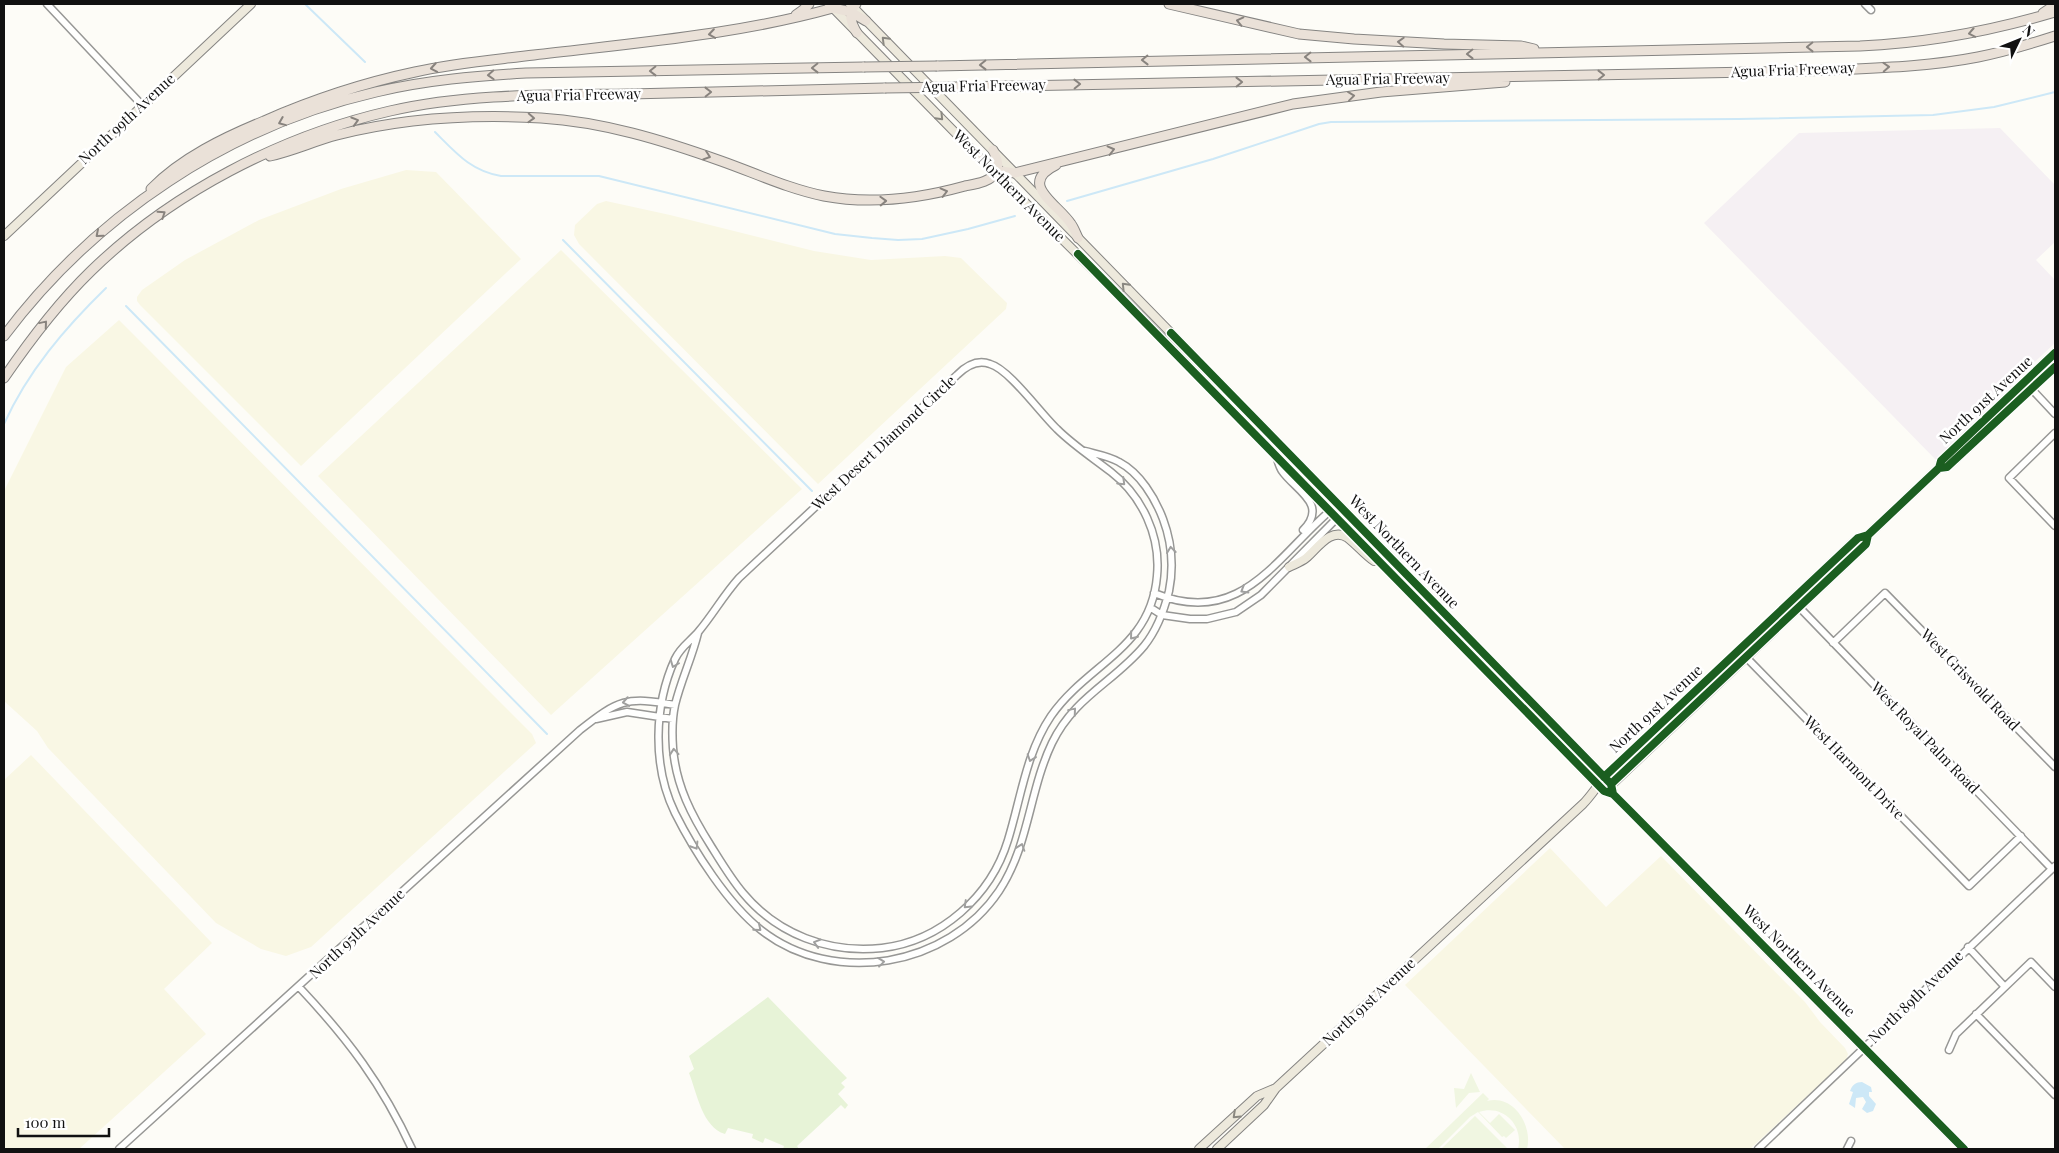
<svg xmlns="http://www.w3.org/2000/svg" width="2059" height="1153" viewBox="0 0 2059 1153" font-family="'Playfair Display',serif">
<style>
.industrial{fill:#f5f0f3}
.farmland{fill:#f9f7e4}
.green{fill:#e7f3d7}
.pitch{fill:#f0f6e1}
.water{fill:#cde8f7}
.lines{fill:none;stroke-linecap:round;stroke-linejoin:round}
.stream{stroke:#cde8f7;stroke-width:2}
.minor-casing{stroke:#979795;stroke-width:9}
.major-casing{stroke:#858482;stroke-width:10}
.highway-casing{stroke:#858482;stroke-width:11}
.minor{stroke:#fffffe;stroke-width:6}
.major{stroke:#ede9dc;stroke-width:8}
.highway{stroke:#eae1d8;stroke-width:9}
.highway-bridge-casing{stroke:#858482;stroke-width:11;stroke-linecap:butt}
.highway-bridge{stroke:#eae1d8;stroke-width:9}
.cycleway-casing{stroke:#fff;stroke-width:11}
.cycleway{stroke:#1b5e20;stroke-width:8}
.oneway{stroke:#88837e}
.oneway2{stroke:#8a8881}
.oneway3{stroke:#a0a09f}
.labels{text-anchor:middle;stroke-width:5;stroke-linejoin:round;paint-order:stroke}
.street-label{font-size:15px;fill:#111;stroke:#fff}
</style>
<rect width="100%" height="100%" fill="#fdfcf7"/>
<path class="industrial" d="M2000 128 2055 185V242L2036 260 2055 280V343L2026 370 2013 387 1936 460 1704 223 1799 133Z"/>
<path class="farmland" d="M406 170 436 172 521 259 301 466 140 305 137 301V297L142 290 185 260 259 220 341 189Z
M606 201 670 215 814 251 871 260 945 256 961 258 1007 303 1006 309 818 484 579 244 574 235 575 225 597 204Z
M561 250 802 489 551 715 318 476Z
M119 320 532 734 536 743 311 947 286 956 261 949 216 923 48 748 37 731 4 701V491L66 367Z
M31 755 212 943 164 989 206 1034 79 1149H4V780Z
M1550 848 1606 907 1661 856 1805 1002 1820 1022 1845 1048 1848 1054 1846 1060 1750 1149H1565L1405 985Z"/>
<path class="green" d="M768 997 847 1078 841 1083 845 1087 838 1094 848 1105 845 1109 841 1105 797 1146 799 1149H783L784 1146 765 1138 763 1143 752 1138 753 1134 728 1128 725 1134C702 1127 697 1093 689 1073L694 1069 689 1056Z"/>
<path class="pitch" d="M1471 1073 1480 1092 1469 1093 1456 1108 1454 1088 1464 1089Z
M1483 1093 1489 1099 1487 1101C1514 1094 1533 1126 1527 1149H1518C1524 1125 1503 1104 1479 1112L1490 1123 1499 1114 1515 1130 1506 1138 1504 1136 1502 1137 1478 1112 1470 1117 1438 1149H1425Z
M1475 1116 1508 1149H1441Z"/>
<path class="water" d="M1862 1082 1871 1087 1872 1092H1869V1096L1876 1104 1873 1111 1867 1113 1862 1109 1866 1102 1863 1097 1856 1098 1855 1108 1849 1104 1853 1092 1850 1091C1852 1085 1856 1082 1862 1082Z"/>
<g class="lines">
<path class="stream" d="M305 4 365 62
M435 132C456 153 471 171 501 176H599L835 234 872 238 898 240 922 239 968 229 1015 216
M1067 201 1213 159 1319 124 1331 122 1738 119 1933 115 1994 107 2055 92
M563 240 812 491
M126 306 547 734
M4 424C28 371 65 328 106 288"/>
<g class="minor-casing">
<path id="minor" d="M47 4 142 105
M1865 4 1871 10
M2025 382 2055 414
M2055 433 2009 478 2055 526
M1276 456C1278 461 1279 467 1282 471 1295 490 1329 504 1303 530
M1154 593C1244 630 1278 552 1338 504
M1799 607 2052 869
M1151 608 1162 615 1190 619H1207L1236 612 1261 595 1344 511
M698 633C692 658 681 680 675 705 672 719 672 734 673 748 676 786 692 816 711 846 721 862 731 879 743 893 777 934 829 954 882 948 941 941 991 896 1008 840 1021 798 1026 753 1051 716 1088 663 1151 649 1157 576 1161 536 1142 496 1111 472 1093 458 1073 445 1057 429 1041 414 1009 369 990 364 977 359 966 366 957 375L739 578C723 596 714 613 699 631 691 641 681 646 675 659 654 705 652 766 675 813 694 851 728 904 761 930 834 987 948 967 999 891 1029 846 1029 791 1052 743 1074 697 1114 682 1144 646 1157 630 1164 611 1169 591 1174 566 1172 543 1163 519 1155 498 1140 473 1119 462 1109 456 1096 454 1085 451
M1833 643 1885 593 2055 767
M1739 650 1969 886 2021 836
M596 719 627 712 673 719
M1968 947 2005 987
M299 987C348 1039 382 1084 412 1149
M1976 1014 2055 1095
M1949 1050 1956 1034 2031 962 2055 987
M119 1149 580 730C618 700 626 696 675 705
M1758 1149 2055 866
M1847 1149 1851 1141"/>
</g>
<g class="major-casing">
<path id="major" d="M829 4 981 159 1139 315 1604 791 1613 794 1631 812 1964 1149
M850 4 1611 784 1613 794
M4 236 251 4
M1939 468 1941 461 2055 353
M1289 567C1295 564 1301 562 1306 558 1317 549 1331 526 1348 538 1357 545 1364 554 1374 561
M1609 787 1866 544 1868 535
M1199 1149 1257 1096 1276 1088
M1217 1149 1264 1105 1276 1088 1583 804C1593 794 1599 782 1610 772L1858 538 1868 535 1939 468 1947 467 2055 367"/>
</g>
<g class="highway-casing">
<path id="highway" d="M856 4C847 13 851 23 857 33
M1169 4 1299 34 1354 39 1444 44 1521 46 1534 49
M2043 13 2055 5
M796 15 803 10 809 4
M937 66 1860 46C1927 43 1991 31 2055 12
M958 87 1809 71C1865 68 1922 68 1978 57 2004 52 2030 44 2055 36
M270 156C293 151 314 141 337 135 404 118 472 114 541 118 604 122 662 140 721 161 755 173 789 189 824 196 872 205 918 199 965 186 975 184 991 182 996 172 1000 164 996 157 993 150
M981 159 1001 171 1015 173 1293 104 1381 92 1505 82
M1056 165C1017 184 1058 204 1071 224 1074 228 1076 234 1078 238
M151 189C181 158 225 137 264 121 312 100 363 83 415 72 454 63 494 60 534 55 634 43 736 35 833 8L851 12 866 21
M4 336C95 215 228 126 376 92 426 80 476 76 526 73L864 67
M4 378C30 340 58 303 91 271 171 193 281 136 390 111 468 93 550 95 630 94 715 92 800 90 885 88"/>
</g>
<use href="#minor" class="minor"/>
<use href="#major" class="major"/>
<use href="#highway" class="highway"/>
<g class="highway-bridge-casing">
<path id="highway-bridge" d="M864 67 937 66
M885 88 958 87"/>
</g>
<use href="#highway-bridge" class="highway-bridge"/>
<g class="cycleway-casing">
<path id="cycleway" d="M1078 254 1604 791 1613 794 1631 812 1964 1149
M1171 333 1611 784 1613 794
M1939 468 1941 461 2055 353
M1604 777 1858 538 1868 535 1939 468 1947 467 2055 367
M1611 784 1866 544 1868 535"/>
</g>
<use href="#cycleway" class="cycleway"/>
</g>
<defs><path id="oneway-chevron" d="M-2-3.5L2.5 0L-2 3.5" fill="none" stroke-width="1.6" stroke-linecap="round" stroke-linejoin="round" transform="scale(1.25)"/></defs>
<g class="oneway">
<use href="#oneway-chevron" transform="translate(1240 21) rotate(-167)"/>
<use href="#oneway-chevron" transform="translate(1972 33) rotate(169)"/>
<use href="#oneway-chevron" transform="translate(712 34) rotate(172)"/>
<use href="#oneway-chevron" transform="translate(1401 42) rotate(-177)"/>
<use href="#oneway-chevron" transform="translate(1810 47) rotate(179)"/>
<use href="#oneway-chevron" transform="translate(1470 54) rotate(179)"/>
<use href="#oneway-chevron" transform="translate(1308 57) rotate(179)"/>
<use href="#oneway-chevron" transform="translate(1145 60) rotate(179)"/>
<use href="#oneway-chevron" transform="translate(983 65) rotate(179)"/>
<use href="#oneway-chevron" transform="translate(1886 67) rotate(-3)"/>
<use href="#oneway-chevron" transform="translate(434 68) rotate(170)"/>
<use href="#oneway-chevron" transform="translate(815 68) rotate(179)"/>
<use href="#oneway-chevron" transform="translate(653 71) rotate(179)"/>
<use href="#oneway-chevron" transform="translate(491 75) rotate(177)"/>
<use href="#oneway-chevron" transform="translate(1601 75) rotate(-1)"/>
<use href="#oneway-chevron" transform="translate(1239 82) rotate(-1)"/>
<use href="#oneway-chevron" transform="translate(1077 84) rotate(-1)"/>
<use href="#oneway-chevron" transform="translate(708 92) rotate(-1)"/>
<use href="#oneway-chevron" transform="translate(1351 96) rotate(-7)"/>
<use href="#oneway-chevron" transform="translate(531 118) rotate(3)"/>
<use href="#oneway-chevron" transform="translate(355 121) rotate(-17)"/>
<use href="#oneway-chevron" transform="translate(282 122) rotate(158)"/>
<use href="#oneway-chevron" transform="translate(1111 150) rotate(-14)"/>
<use href="#oneway-chevron" transform="translate(707 156) rotate(19)"/>
<use href="#oneway-chevron" transform="translate(944 192) rotate(-14)"/>
<use href="#oneway-chevron" transform="translate(883 201) rotate(-2)"/>
<use href="#oneway-chevron" transform="translate(162 214) rotate(-34)"/>
<use href="#oneway-chevron" transform="translate(99 234) rotate(139)"/>
<use href="#oneway-chevron" transform="translate(44 324) rotate(-50)"/>
</g>
<g class="oneway2">
<use href="#oneway-chevron" transform="translate(885 40) rotate(-135)"/>
<use href="#oneway-chevron" transform="translate(940 117) rotate(46)"/>
<use href="#oneway-chevron" transform="translate(1125 286) rotate(-134)"/>
<use href="#oneway-chevron" transform="translate(1236 1115) rotate(137)"/>
</g>
<g class="oneway3">
<use href="#oneway-chevron" transform="translate(1122 482) rotate(44)"/>
<use href="#oneway-chevron" transform="translate(1171 550) rotate(-97)"/>
<use href="#oneway-chevron" transform="translate(1244 590) rotate(149)"/>
<use href="#oneway-chevron" transform="translate(1133 636) rotate(129)"/>
<use href="#oneway-chevron" transform="translate(674 664) rotate(111)"/>
<use href="#oneway-chevron" transform="translate(626 702) rotate(170)"/>
<use href="#oneway-chevron" transform="translate(1073 711) rotate(-50)"/>
<use href="#oneway-chevron" transform="translate(674 752) rotate(-95)"/>
<use href="#oneway-chevron" transform="translate(1031 758) rotate(109)"/>
<use href="#oneway-chevron" transform="translate(695 846) rotate(58)"/>
<use href="#oneway-chevron" transform="translate(1021 847) rotate(-71)"/>
<use href="#oneway-chevron" transform="translate(967 905) rotate(136)"/>
<use href="#oneway-chevron" transform="translate(758 928) rotate(40)"/>
<use href="#oneway-chevron" transform="translate(817 943) rotate(-163)"/>
<use href="#oneway-chevron" transform="translate(881 962) rotate(-7)"/>
</g>
<g class="labels">
<g class="street-label">
<text transform="translate(1793 70) rotate(-2)" y="5">Agua Fria Freeway</text>
<text transform="translate(1388 79) rotate(-1)" y="5">Agua Fria Freeway</text>
<text transform="translate(984 86) rotate(-1)" y="5">Agua Fria Freeway</text>
<text transform="translate(579 95) rotate(-1)" y="5">Agua Fria Freeway</text>
<text transform="translate(127 119) rotate(-43)" y="5">North 99th Avenue</text>
<text transform="translate(1009 186) rotate(45)" y="5">West Northern Avenue</text>
<text transform="translate(1986 400) rotate(-43)" y="5">North 91st Avenue</text>
<text transform="translate(884 443) rotate(-43)" y="5">West Desert Diamond Circle</text>
<text transform="translate(1404 552) rotate(46)" y="5">West Northern Avenue</text>
<text transform="translate(1970 680) rotate(46)" y="5">West Griswold Road</text>
<text transform="translate(1656 709) rotate(-43)" y="5">North 91st Avenue</text>
<text transform="translate(1925 738) rotate(46)" y="5">West Royal Palm Road</text>
<text transform="translate(1854 768) rotate(46)" y="5">West Harmont Drive</text>
<text transform="translate(357 934) rotate(-43)" y="5">North 95th Avenue</text>
<text transform="translate(1799 961) rotate(45)" y="5">West Northern Avenue</text>
<text transform="translate(1916 997) rotate(-44)" y="5">North 89th Avenue</text>
<text transform="translate(1369 1002) rotate(-43)" y="5">North 91st Avenue</text>
</g>
</g>
<rect width="2059" height="1153" fill="none" stroke="#111111" stroke-width="10"/>
<g transform="translate(2019 40) rotate(47)" stroke="#ffffff" stroke-width="4" paint-order="stroke">
<path d="M0-4L9 19L0 12L-9 19Z" fill="#111111"/>
<text y="-8" font-size="14" font-weight="bold" text-anchor="middle" fill="#111111">N</text>
</g>
<path d="M18 1128v8h91v-8" fill="none" stroke="#111111" stroke-width="2.5"/>
<text x="25" y="1128" font-size="15" fill="#111111" stroke="#ffffff" stroke-width="4" paint-order="stroke">100 m</text>
</svg>
